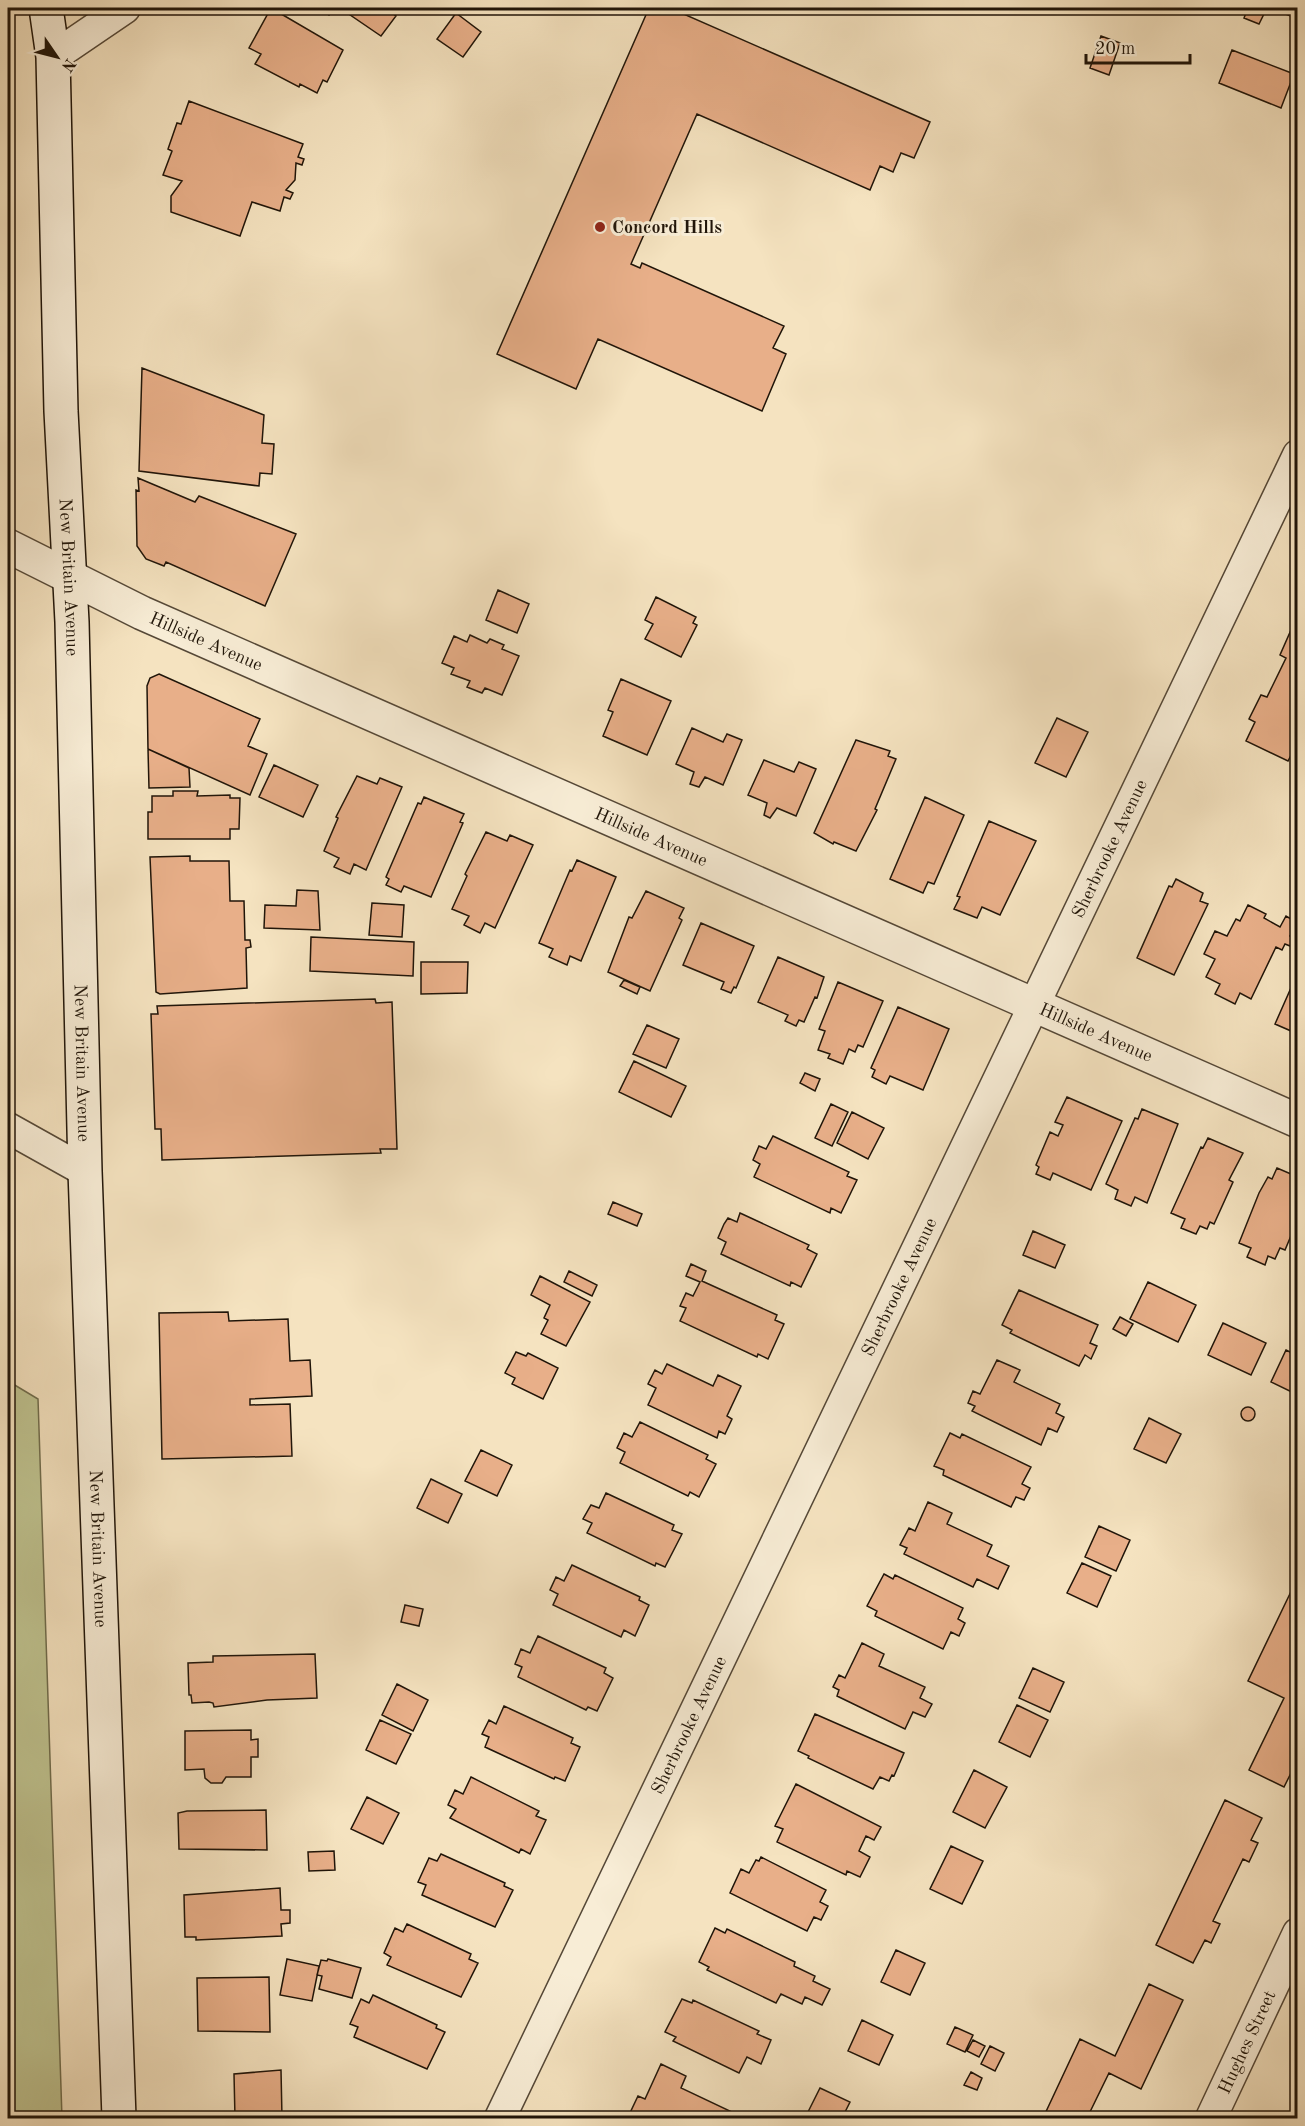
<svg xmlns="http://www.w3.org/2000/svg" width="1305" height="2126" viewBox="0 0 1305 2126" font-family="'Old Standard TT',serif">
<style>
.green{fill:#bfc390;stroke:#706c4c;stroke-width:1.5}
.building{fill:#e8af89;stroke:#201509;stroke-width:1.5}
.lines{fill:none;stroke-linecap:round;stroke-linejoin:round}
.minor-casing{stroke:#554837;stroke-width:33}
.tertiary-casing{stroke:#554837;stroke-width:36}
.secondary-casing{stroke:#201509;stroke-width:36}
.minor{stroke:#f8edd6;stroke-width:30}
.tertiary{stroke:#f8edd6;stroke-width:33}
.secondary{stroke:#f8edd6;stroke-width:33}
.poi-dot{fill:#8f2418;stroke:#f8edd6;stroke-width:2}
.labels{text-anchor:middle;stroke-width:6;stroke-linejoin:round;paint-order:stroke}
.poi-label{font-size:18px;font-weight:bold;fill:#201509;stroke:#f8edd6;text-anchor:start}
.street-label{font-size:18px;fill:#201509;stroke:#f8edd6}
</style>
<rect width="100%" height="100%" fill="#f5e3c0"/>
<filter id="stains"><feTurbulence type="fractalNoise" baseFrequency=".00333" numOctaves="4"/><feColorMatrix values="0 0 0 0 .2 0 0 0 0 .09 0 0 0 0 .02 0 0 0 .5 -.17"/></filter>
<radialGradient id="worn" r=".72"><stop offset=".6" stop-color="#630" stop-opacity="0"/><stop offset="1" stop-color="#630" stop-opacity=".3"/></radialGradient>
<path class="green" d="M8 1381 38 1399 62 2118H8Z"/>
<path class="building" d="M271 8 343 50 327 82 323 80 317 93 300 84 299 87 255 64 261 54 249 48Z
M319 8H335L329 15Z
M340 8H385L396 16 381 36Z
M649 8H670L930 122 914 158 901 153 893 172 880 166 870 190 697 114 631 264 640 268 642 263 784 326 773 348 786 354 762 411 598 339 576 389 497 354Z
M1248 8H1298V19L1270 8 1268 13 1265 12 1259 24 1244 18Z
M456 13 481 32 463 57 437 39Z
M1101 36 1120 43 1109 75 1090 68Z
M1232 50 1294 74 1281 108 1219 83Z
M189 101 303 144 298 157 304 159 302 165 296 163 295 180 286 190 293 193 290 199 284 197 280 211 252 202 240 236 171 212V196L182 181 163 175 172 151 168 149 177 123 181 124Z
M142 368 264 415 262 443 274 444 272 474 260 473 259 486 139 471Z
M138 478 195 502 199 496 296 534 265 606 166 562 164 566 146 559 137 546 136 490 139 491Z
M498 590 529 604 517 633 486 620Z
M656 597 696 617 693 623 697 625 681 657 645 639 653 624 645 620Z
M1291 630 1298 633V742L1288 761 1246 741 1255 722 1249 719 1261 695 1267 697 1286 658 1280 655Z
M470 635 487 643 490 639 504 645 502 649 519 656 502 695 485 688 482 693 467 687 470 681 451 674 454 668 442 663 454 636 467 642Z
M159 674 260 719 248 746 267 754 250 795 148 749 147 686 150 678Z
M621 679 671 701 647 755 603 736 613 712 608 710Z
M1057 718 1088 732 1066 777 1035 763Z
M692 728 723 742 727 734 742 740 723 785 705 777 699 787 690 784 694 772 676 764Z
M856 740 890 751 888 756 896 759 875 809 877 810 856 851 834 842 833 844 814 833Z
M148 749 189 768 190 787 149 788Z
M764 760 794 772 799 762 816 769 796 816 777 808 770 818 764 815 767 803 748 795Z
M274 765 318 785 303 817 259 797Z
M357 776 377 784 380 778 402 787 366 870 354 864 350 874 334 867 339 858 324 851 338 818 336 817Z
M173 791H198L197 796 230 795V798H240L239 829H230V839H148V812H152V796H173Z
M424 797 464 814 460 822 463 823 431 897 404 886 401 892 386 885 389 879 386 877 418 803 421 804Z
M925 797 964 815 934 884 928 882 923 893 890 879Z
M989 821 1036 841 1000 915 982 907 977 918 954 909 960 897 957 896Z
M486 832 507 841 510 835 533 845 495 928 485 923 480 933 464 925 469 916 452 909 467 876 465 874Z
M190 856V861H229L230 901H244L245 940H250L251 947 246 948 247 988 160 994 156 992 150 857Z
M577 860 616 877 581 961 570 956 567 965 549 957 553 949 539 943 570 870 572 871Z
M1176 879 1203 893 1200 901 1208 904 1174 975 1137 958 1169 886 1172 887Z
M297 890 318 891 320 930 264 928 265 905 296 906Z
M646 891 684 908 679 918 682 920 650 991 608 972 629 917 632 918Z
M372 903 404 905 402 937 369 935Z
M1248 905 1266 914 1264 918 1280 927 1286 916 1298 923 1290 936 1294 938 1290 946 1285 944 1282 950 1276 947 1251 999 1240 993 1235 1004 1215 994 1220 984 1206 977 1215 959 1204 954 1215 931 1227 936 1236 919 1240 921Z
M701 923 754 946 736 988 734 987 731 993 721 989 724 982 683 965Z
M311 937 414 942 413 976 310 971Z
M778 957 824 977 817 998 815 997 804 1022 799 1020 796 1026 785 1021 788 1015 758 1002Z
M421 962H468L467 993 421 994Z
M1298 972V1034L1275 1024Z
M624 980 640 987 637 994 620 986Z
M838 982 883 1001 863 1047 858 1045 855 1052 849 1049 843 1064 828 1058 830 1054 818 1050 825 1031 819 1029Z
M375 999 376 1003 392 1002 397 1149H380L381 1153 162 1160 161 1129H155L151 1014H158L157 1006Z
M898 1007 949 1029 923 1090 890 1076 886 1084 872 1077 875 1070 871 1068Z
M647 1025 679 1039 666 1068 633 1054Z
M634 1061 686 1086 671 1117 619 1092Z
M805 1073 820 1079 815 1091 800 1083Z
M1067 1097 1122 1121 1091 1190 1053 1173 1050 1180 1036 1174 1039 1167 1036 1165 1050 1132 1058 1136 1063 1125 1055 1122Z
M831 1104 848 1112 832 1146 815 1138Z
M1142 1109 1178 1124 1147 1203 1135 1197 1131 1206 1115 1199 1118 1190 1106 1184 1135 1118 1138 1119Z
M852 1112 884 1128 868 1159 837 1143Z
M773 1136 849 1172 847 1176 857 1180 841 1213 831 1208 830 1213 754 1177 760 1164 753 1160 759 1146 766 1149Z
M1208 1138 1243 1153 1229 1180 1233 1182 1214 1224 1210 1222 1207 1229 1200 1226 1196 1234 1181 1228 1185 1219 1171 1213 1201 1147 1203 1148Z
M1277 1168 1298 1177V1219L1285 1250 1280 1248 1275 1259 1268 1256 1265 1265 1247 1257 1251 1248 1239 1243 1259 1193 1268 1177 1272 1179Z
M613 1202 642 1214 637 1226 608 1214Z
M740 1213 809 1245 807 1249 817 1254 801 1287 791 1282 790 1286 721 1254 726 1242 718 1238 724 1224 728 1218 737 1222Z
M1033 1231 1065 1245 1055 1268 1023 1255Z
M691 1264 706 1271 702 1281 777 1315 775 1320 784 1324 768 1359 758 1354 757 1357 680 1321 686 1308 680 1306 686 1293 693 1296 700 1282 686 1276Z
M569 1271 597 1285 592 1296 564 1282Z
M540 1276 590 1302 566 1346 541 1334 548 1320 544 1318 550 1305 531 1295Z
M1148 1282 1196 1305 1178 1342 1130 1319Z
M1019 1290 1098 1325 1090 1343 1097 1346 1091 1359 1085 1355 1079 1366 1010 1333 1012 1330 1002 1325Z
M228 1312 229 1321 288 1319 290 1361 310 1360 312 1396 250 1399V1405L290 1404 292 1456 162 1459 159 1313Z
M1120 1317 1133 1324 1126 1336 1113 1329Z
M1223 1323 1266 1343 1251 1375 1208 1355Z
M1286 1350 1298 1356V1395L1271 1382Z
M516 1352 526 1356 528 1353 558 1368 543 1399 512 1384 515 1378 505 1373Z
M997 1360 1020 1370 1014 1382 1060 1404 1056 1413 1064 1417 1057 1432 1048 1428 1041 1445 972 1411 975 1406 968 1403 973 1391 980 1394Z
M667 1364 713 1386 718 1375 741 1386 727 1416 732 1419 725 1434 719 1431 717 1438 648 1405 656 1388 648 1384 655 1370 662 1374Z
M1241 1414a7 7 0 1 1 14 0a7 7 0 1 1-14 0Z
M1149 1418 1181 1434 1166 1463 1134 1449Z
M640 1422 708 1455 706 1459 716 1464 699 1497 690 1492 688 1496 620 1463 625 1452 617 1448 624 1433 632 1437Z
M950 1433 960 1438 962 1434 1031 1467 1022 1484 1030 1488 1024 1500 1016 1497 1011 1507 943 1475 944 1470 934 1466Z
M481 1450 512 1465 497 1496 465 1481Z
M431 1479 462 1494 448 1523 417 1508Z
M606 1493 674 1525 672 1530 682 1534 665 1567 656 1563 655 1566 587 1533 592 1523 583 1519 591 1505 599 1508Z
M928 1502 952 1513 947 1524 992 1545 987 1556 1009 1566 998 1589 977 1579 973 1587 904 1554 907 1548 900 1545 909 1528 915 1531Z
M1099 1526 1130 1540 1116 1571 1085 1557Z
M1082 1563 1111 1576 1097 1607 1067 1593Z
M572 1565 640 1597 639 1600 649 1605 635 1636 624 1630 621 1637 553 1605 558 1594 550 1590 556 1577 564 1581Z
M884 1574 893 1579 895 1575 963 1608 958 1619 965 1623 959 1636 951 1632 943 1649 875 1616 877 1611 867 1606Z
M1298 1577V1672L1293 1681 1298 1683V1759L1284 1787 1249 1770 1284 1698 1248 1681Z
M405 1605 423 1609 419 1626 401 1622Z
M538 1636 606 1668 604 1673 613 1678 597 1711 588 1707 586 1710 518 1677 522 1667 515 1664 521 1649 530 1653Z
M862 1643 884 1654 879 1666 925 1687 920 1698 932 1704 925 1717 913 1712 905 1729 837 1696 839 1690 833 1687 839 1675 845 1678Z
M315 1654 317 1698 267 1700 214 1707 213 1703 209 1702 192 1703 191 1695H189L188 1663 213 1662V1656Z
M1033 1668 1064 1682 1050 1712 1019 1698Z
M397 1684 428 1700 413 1731 382 1715Z
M1017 1705 1048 1720 1030 1757 999 1742Z
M504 1706 573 1738 571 1743 580 1747 565 1781 555 1777 554 1779 485 1747 489 1737 482 1734 489 1720 496 1724Z
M815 1714 904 1753 894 1776 892 1775 889 1781 880 1777 873 1789 808 1758 809 1756 798 1751Z
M380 1720 411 1734 396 1764 366 1750Z
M251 1730V1740L258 1739V1757H251V1777H226L222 1783H211L205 1778 204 1769 185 1770V1731Z
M974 1770 1007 1787 985 1828 953 1812Z
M471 1777 539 1811 536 1816 546 1820 530 1854 521 1849 519 1853 450 1818 456 1809 448 1805 455 1790 463 1794Z
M796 1784 881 1827 874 1840 866 1836 859 1851 870 1857 860 1877 847 1871 846 1875 777 1842 783 1829 775 1826Z
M367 1797 399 1813 383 1844 351 1829Z
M1225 1800 1262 1818 1251 1840 1258 1843 1249 1862 1243 1859 1213 1921 1220 1924 1211 1943 1205 1940 1193 1963 1156 1945Z
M266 1810 267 1850 179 1849 178 1813 187 1811Z
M951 1846 983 1861 962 1904 930 1889Z
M334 1851 335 1870 309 1871 308 1852Z
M441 1854 505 1883 504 1886 513 1890 495 1927 422 1895 426 1885 418 1882 429 1858 437 1861Z
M761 1857 826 1890 820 1902 828 1906 821 1920 814 1917 807 1931 730 1893 741 1869 749 1873 756 1860 759 1861Z
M280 1888 281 1910H290V1923L281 1924 282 1936 196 1940V1937H185L184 1895Z
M407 1924 471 1954 469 1959 478 1963 461 1997 387 1965 391 1957 384 1953 395 1928 403 1932Z
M715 1928 725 1933 727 1929 795 1962 794 1966 815 1976 813 1981 830 1989 822 2005 805 1997 802 2004 781 1994 776 2003 707 1970 709 1967 699 1962Z
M896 1950 925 1963 910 1995 881 1982Z
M287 1959 319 1966 312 2001 280 1995Z
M328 1959 361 1968 352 1998 319 1989 322 1976 317 1975 321 1960 327 1961Z
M269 1977 270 2032 198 2031 197 1978Z
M1149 1984 1183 2000 1141 2089 1109 2073 1087 2118H1043L1080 2039 1115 2056Z
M373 1995 437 2025 436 2028 445 2032 427 2069 354 2037 358 2027 350 2024 361 1999 369 2003Z
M682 1999 692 2003 693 2000 759 2031 757 2034 771 2040 761 2064 747 2057 739 2073 673 2041 676 2037 665 2032Z
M862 2020 893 2035 879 2065 848 2051Z
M955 2027 973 2035 965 2052 947 2044Z
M973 2040 985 2046 979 2057 967 2051Z
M990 2046 1004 2053 995 2071 981 2064Z
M661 2064 686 2076 681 2088 732 2112 728 2118H635L629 2115 638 2096 645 2099Z
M281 2070 282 2118H235L234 2074Z
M971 2072 982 2078 977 2090 964 2085Z
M820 2088 850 2102 842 2118H805Z
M1298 2106V2118H1284L1286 2113 1293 2116Z"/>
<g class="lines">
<g class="minor-casing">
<g id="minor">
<path d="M53 57 125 8"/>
<path d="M8 1128 85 1171"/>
<path id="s1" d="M500 2118 1298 455"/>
<path id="s2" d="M1211 2118 1298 1933"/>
</g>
</g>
<g class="tertiary-casing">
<g id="tertiary">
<path id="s3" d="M8 546 142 613 1298 1121"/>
</g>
</g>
<g class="secondary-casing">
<g id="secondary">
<path id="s4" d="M46 8 53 57 61 411 72 622 85 1171 119 2118"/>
</g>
</g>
<use href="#minor" class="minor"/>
<use href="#tertiary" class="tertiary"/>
<use href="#secondary" class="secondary"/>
</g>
<circle class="poi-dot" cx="600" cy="227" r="6"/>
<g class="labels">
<g class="poi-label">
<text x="612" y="233">Concord Hills</text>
</g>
<g class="street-label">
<text dy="6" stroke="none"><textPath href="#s4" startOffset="570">New Britain Avenue</textPath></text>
<text dy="6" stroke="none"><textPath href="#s3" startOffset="220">Hillside Avenue</textPath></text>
<text dy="6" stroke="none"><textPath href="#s3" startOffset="706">Hillside Avenue</textPath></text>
<text dy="6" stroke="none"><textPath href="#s1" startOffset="1408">Sherbrooke Avenue</textPath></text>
<text dy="6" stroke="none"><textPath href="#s3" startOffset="1192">Hillside Avenue</textPath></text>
<text dy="6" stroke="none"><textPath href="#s4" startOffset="1056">New Britain Avenue</textPath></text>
<text dy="6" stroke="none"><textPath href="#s1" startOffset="922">Sherbrooke Avenue</textPath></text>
<text dy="6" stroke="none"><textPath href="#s4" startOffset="1542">New Britain Avenue</textPath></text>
<text dy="6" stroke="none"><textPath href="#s1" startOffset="436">Sherbrooke Avenue</textPath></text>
<text dy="6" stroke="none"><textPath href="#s2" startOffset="84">Hughes Street</textPath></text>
</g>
</g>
<rect width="1305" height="2126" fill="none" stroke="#f5e3c0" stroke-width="30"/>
<rect x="9" y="9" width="1287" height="2108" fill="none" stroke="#201509" stroke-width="3"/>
<rect x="15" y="15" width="1275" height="2096" fill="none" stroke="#201509" stroke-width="1.5"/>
<g transform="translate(57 57) rotate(125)" stroke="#f8edd6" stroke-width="4.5" paint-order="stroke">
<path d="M0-4.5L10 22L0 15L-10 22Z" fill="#201509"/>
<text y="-9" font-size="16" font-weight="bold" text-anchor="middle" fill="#201509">N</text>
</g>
<path d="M1086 54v9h104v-9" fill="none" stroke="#201509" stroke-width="3"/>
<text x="1095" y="54" font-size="18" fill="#201509" stroke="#f8edd6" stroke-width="4.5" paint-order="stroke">20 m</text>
<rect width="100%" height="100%" filter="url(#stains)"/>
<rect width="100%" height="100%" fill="url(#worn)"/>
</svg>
